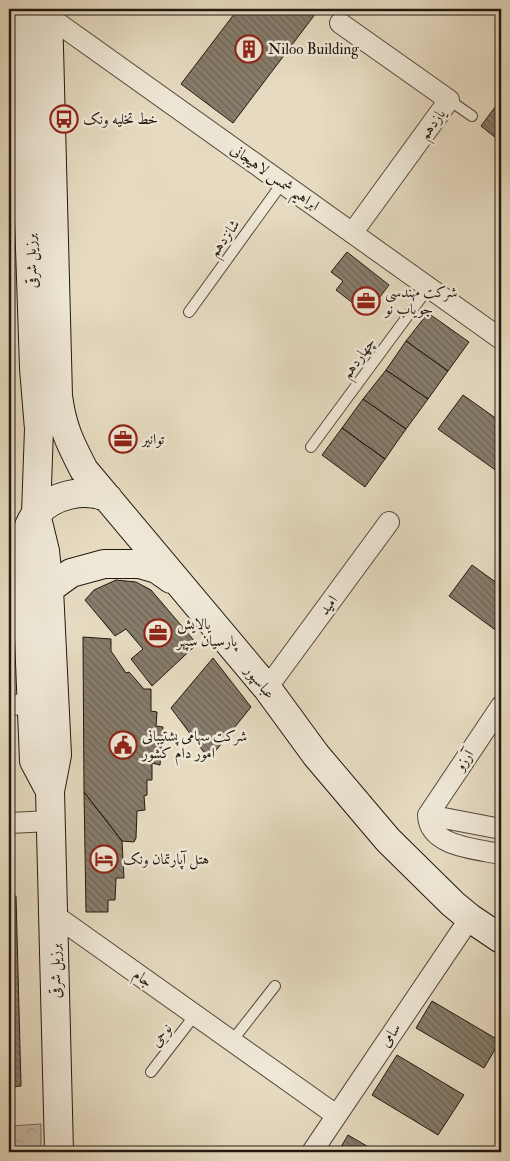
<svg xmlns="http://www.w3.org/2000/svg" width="510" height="1161" viewBox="0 0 510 1161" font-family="'IM FELL Double Pica',Amiri,serif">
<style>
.forest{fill:url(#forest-crowns);stroke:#73695a}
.building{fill:url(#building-back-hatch);stroke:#211810}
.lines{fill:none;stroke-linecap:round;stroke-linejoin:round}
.lane-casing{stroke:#52493c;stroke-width:12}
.street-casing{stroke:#52493c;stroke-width:22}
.secondary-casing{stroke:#211810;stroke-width:30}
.lane{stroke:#efe8d7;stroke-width:10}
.street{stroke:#efe8d7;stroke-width:20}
.secondary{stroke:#efe8d7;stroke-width:28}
.labels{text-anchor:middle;stroke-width:5;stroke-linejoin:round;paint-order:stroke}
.poi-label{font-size:15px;fill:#211810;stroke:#efe8d7;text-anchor:start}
.street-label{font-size:15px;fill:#211810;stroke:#efe8d7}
</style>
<defs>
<pattern id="forest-crowns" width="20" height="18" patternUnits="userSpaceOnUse" patternTransform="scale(1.25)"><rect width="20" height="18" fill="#c5baa3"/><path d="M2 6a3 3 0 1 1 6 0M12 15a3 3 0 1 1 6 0" fill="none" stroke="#a99f8b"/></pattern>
<pattern id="building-back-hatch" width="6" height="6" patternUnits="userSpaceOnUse" patternTransform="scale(1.25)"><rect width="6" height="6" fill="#877d6c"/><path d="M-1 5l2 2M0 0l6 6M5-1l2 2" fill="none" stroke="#6e6557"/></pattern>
</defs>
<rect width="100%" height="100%" fill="#e6dbc1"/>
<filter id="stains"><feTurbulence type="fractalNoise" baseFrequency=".004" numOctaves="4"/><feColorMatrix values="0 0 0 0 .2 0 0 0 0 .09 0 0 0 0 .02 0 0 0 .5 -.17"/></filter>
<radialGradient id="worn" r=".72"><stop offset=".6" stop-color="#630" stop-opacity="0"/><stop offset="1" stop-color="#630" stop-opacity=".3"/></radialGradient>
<path class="forest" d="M41 1124V1152H9V1126Z"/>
<path class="building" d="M238 9H310L316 13 233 123 181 84Z
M501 99V142L481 126Z
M347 252 389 285 367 314 336 290 343 281 331 272Z
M428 313 469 342 448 371 406 341Z
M406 341 448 371 428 399 386 370Z
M386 370 428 399 406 429 363 399Z
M463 395 501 422V474L438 429Z
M363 399 406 429 385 459 342 428Z
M342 428 385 459 365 487 322 455Z
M472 565 501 586V634L449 596Z
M116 580 136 582 151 590 197 644 152 686 131 659 143 649 126 629 115 636 85 600 94 590Z
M83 637 111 639V651L126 673 129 672 144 689H151V711L157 712 156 726 163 727 160 765 152 763V780H147V795L144 796 145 810 137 811 136 838 134 842 122 841 84 792Z
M213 658 251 707 209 759 171 708Z
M84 792 122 841 124 878H116L115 900H108V912H86Z
M9 896H16L21 1086 9 1087Z
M432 1001 500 1041 484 1068 416 1028Z
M397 1055 464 1095 438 1135 372 1095Z
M348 1135 377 1152H338Z"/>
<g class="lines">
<g class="lane-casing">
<path id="lane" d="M449 100 472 116
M189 312 283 182
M311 447 429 287
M232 1041 275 986
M151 1072 195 1015"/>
</g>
<g class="street-casing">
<path id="street" d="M48 16 501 339
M340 23 449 100 353 232
M267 688 389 522
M9 705 32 704
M428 815 501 706
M428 815C429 847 477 849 501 854
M428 815 501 829
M9 823 51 821
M53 914 336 1115
M312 1152 470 918"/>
</g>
<g class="secondary-casing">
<path id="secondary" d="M22 9 34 368 39 429 36 514 45 551 49 589 57 755 50 791 59 1152
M48 9 58 396C62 427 70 443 84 470L267 688 316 755 388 840 453 904 470 918 501 939
M49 589 71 573 104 564H140L157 569 171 579
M50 791 34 761 25 539C27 531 30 520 36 514 53 495 85 487 108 498"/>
</g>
<use href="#lane" class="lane"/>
<use href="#street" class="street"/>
<use href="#secondary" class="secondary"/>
</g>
<defs>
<g id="building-ring" transform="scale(1.4375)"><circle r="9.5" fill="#efe8d7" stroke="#8f2418" stroke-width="1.5"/><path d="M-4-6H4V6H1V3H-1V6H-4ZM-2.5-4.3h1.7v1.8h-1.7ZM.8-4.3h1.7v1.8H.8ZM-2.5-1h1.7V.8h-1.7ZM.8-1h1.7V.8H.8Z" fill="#8f2418"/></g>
<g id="bus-ring" transform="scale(1.4375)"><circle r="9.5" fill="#efe8d7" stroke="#8f2418" stroke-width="1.5"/><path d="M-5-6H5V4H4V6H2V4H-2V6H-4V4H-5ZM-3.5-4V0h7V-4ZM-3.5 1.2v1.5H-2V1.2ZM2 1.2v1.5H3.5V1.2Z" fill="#8f2418"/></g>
<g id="office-ring" transform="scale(1.4375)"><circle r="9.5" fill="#efe8d7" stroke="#8f2418" stroke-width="1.5"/><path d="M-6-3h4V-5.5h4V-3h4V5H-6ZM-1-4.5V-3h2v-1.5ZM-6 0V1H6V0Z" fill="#8f2418"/></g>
<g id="civic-ring" transform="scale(1.4375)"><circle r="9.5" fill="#efe8d7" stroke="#8f2418" stroke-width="1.5"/><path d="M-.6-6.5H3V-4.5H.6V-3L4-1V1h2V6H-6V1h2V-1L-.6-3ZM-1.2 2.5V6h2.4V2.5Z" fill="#8f2418"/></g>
<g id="hotel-ring" transform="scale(1.4375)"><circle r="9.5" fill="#efe8d7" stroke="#8f2418" stroke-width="1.5"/><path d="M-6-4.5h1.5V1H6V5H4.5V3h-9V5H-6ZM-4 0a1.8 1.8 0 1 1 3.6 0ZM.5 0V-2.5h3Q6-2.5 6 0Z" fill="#8f2418"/></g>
</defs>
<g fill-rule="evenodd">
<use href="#building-ring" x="249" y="49"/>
<use href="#bus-ring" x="64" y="119"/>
<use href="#office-ring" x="366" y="301"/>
<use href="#office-ring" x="123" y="439"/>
<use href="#office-ring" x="158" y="633"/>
<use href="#civic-ring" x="123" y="745"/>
<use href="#hotel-ring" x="104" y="859"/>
</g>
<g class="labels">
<g class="poi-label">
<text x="268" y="54">Niloo Building</text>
<text x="83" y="124">خط تخلیه ونک</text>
<text x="385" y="297">شرکت مهندسی<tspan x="385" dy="17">جویاب نو</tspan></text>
<text x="142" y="444">توانیر</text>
<text x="177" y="629">پالایش<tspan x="177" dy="17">پارسیان سپهر</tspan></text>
<text x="142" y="741">شركت سهامى پشتيبانى<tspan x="142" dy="17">امور دام كشور</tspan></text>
<text x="123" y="864">هتل آپارتمان ونک</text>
</g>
<g class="street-label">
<text transform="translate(432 124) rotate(-54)" y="5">یازدهم</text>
<text transform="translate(275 177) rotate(35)" y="5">ابراهیم شمس لاهیجانی</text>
<text transform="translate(224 238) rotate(-54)" y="5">شانزدهم</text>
<text transform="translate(31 261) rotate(-92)" y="5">برزیل شرقی</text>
<text transform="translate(358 358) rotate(-54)" y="5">چهاردهم</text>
<text transform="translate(328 605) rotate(-54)" y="5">امید</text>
<text transform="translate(260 682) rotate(51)" y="5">عباسپور</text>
<text transform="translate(464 760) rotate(-56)" y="5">آرزو</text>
<text transform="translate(55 971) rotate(-91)" y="5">برزیل شرقی</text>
<text transform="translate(143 978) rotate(35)" y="5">جام</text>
<text transform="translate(161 1035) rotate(-52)" y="5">نوحی</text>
<text transform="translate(390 1035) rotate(-56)" y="5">سامی</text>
</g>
</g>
<rect width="510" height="1161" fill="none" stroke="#e6dbc1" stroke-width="30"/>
<rect x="10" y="10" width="490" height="1141" fill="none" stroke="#211810" stroke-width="2.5"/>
<rect x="15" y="15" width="480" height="1131" fill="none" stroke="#211810"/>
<rect width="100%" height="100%" filter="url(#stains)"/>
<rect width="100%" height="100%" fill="url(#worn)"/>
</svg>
